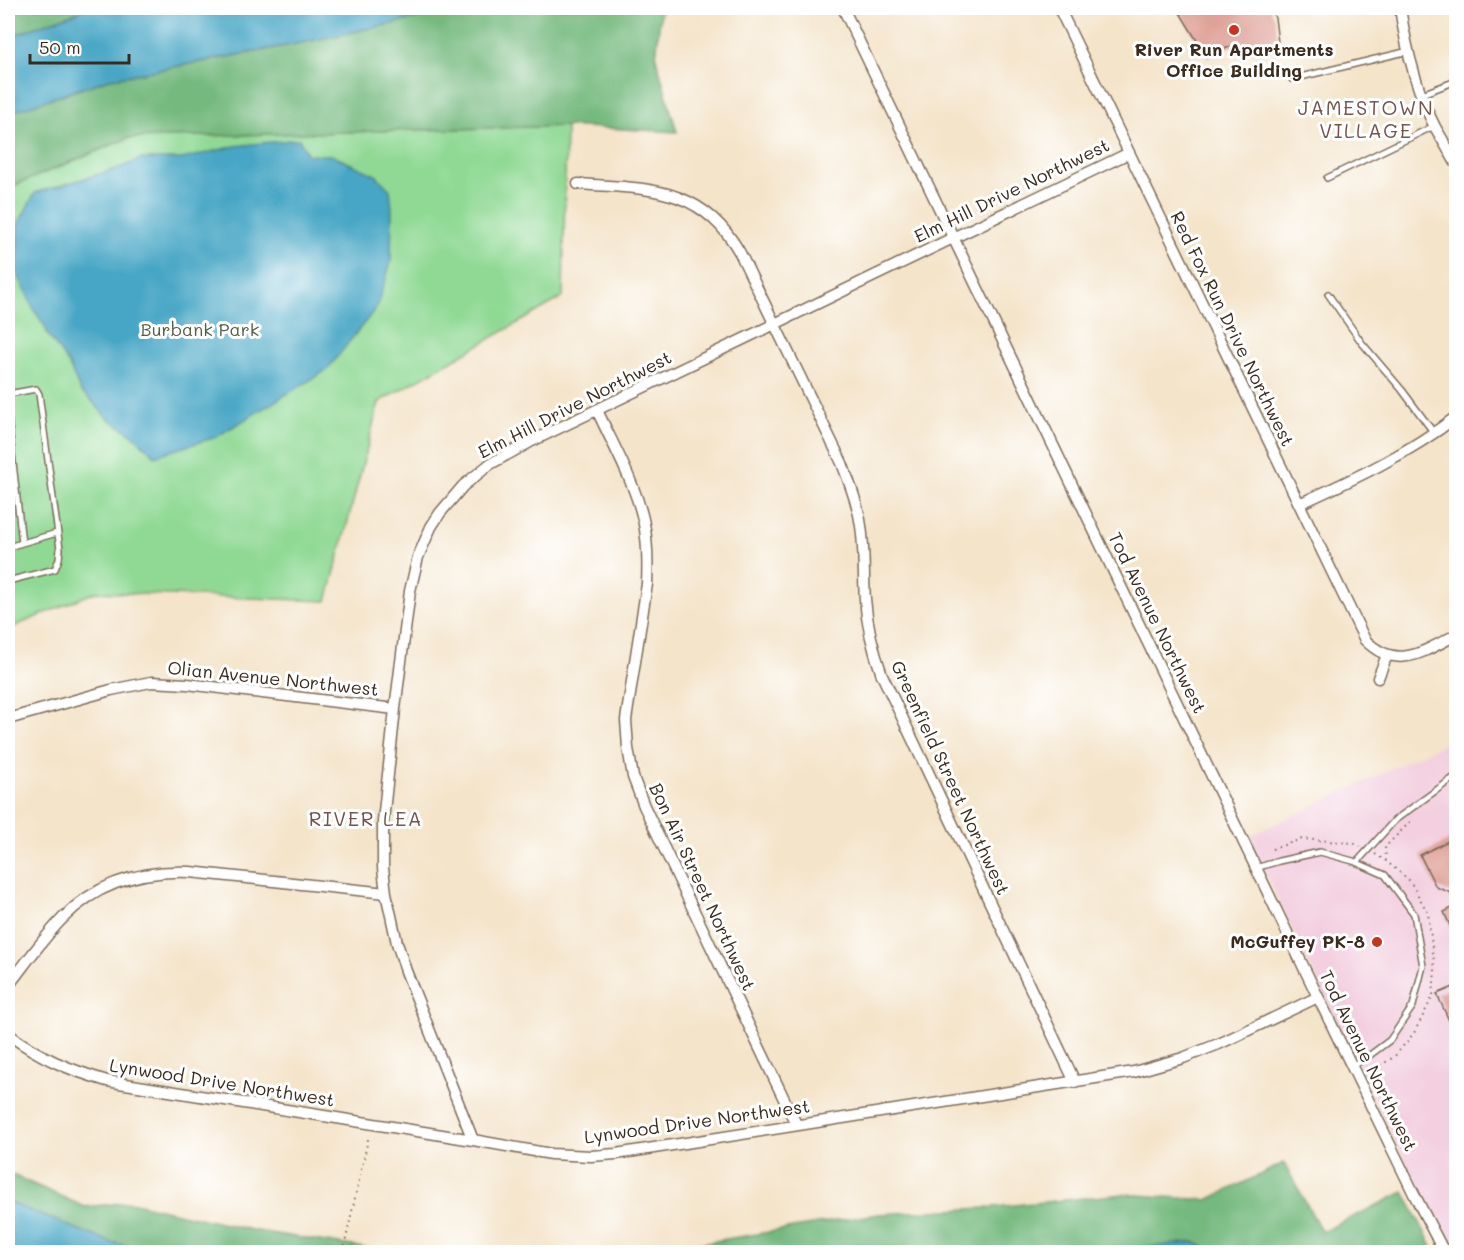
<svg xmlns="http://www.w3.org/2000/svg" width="1464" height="1260" viewBox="0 0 1464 1260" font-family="Mali,sans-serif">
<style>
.built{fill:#f3cfdf}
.green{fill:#90d994;stroke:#668259;stroke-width:1.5}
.forest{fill:#74b97e;stroke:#58724e;stroke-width:1.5}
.water{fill:#46a6c5;stroke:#406872;stroke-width:1.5}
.building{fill:#dfa298}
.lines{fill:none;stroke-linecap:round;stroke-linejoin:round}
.service-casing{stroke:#7c6b5a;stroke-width:8}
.minor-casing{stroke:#7c6b5a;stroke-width:13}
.path{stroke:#7c6b5a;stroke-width:2;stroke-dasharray:1.5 4.5;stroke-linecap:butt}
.service{stroke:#fff;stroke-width:5}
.minor{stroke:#fff;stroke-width:10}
.poi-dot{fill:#c8321e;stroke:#fff;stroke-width:2}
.labels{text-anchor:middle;stroke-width:6;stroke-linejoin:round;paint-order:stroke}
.poi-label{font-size:18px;font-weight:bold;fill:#3b2a1e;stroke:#fff}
.street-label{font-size:18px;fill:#3b2a1e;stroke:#fff}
.park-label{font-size:18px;fill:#545f41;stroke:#fff}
.neighbourhood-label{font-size:20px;letter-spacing:1.5px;fill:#745449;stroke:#fff}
</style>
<rect width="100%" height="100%" fill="#fff"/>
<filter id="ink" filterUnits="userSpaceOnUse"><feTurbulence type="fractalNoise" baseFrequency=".0167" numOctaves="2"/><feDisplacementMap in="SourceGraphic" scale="12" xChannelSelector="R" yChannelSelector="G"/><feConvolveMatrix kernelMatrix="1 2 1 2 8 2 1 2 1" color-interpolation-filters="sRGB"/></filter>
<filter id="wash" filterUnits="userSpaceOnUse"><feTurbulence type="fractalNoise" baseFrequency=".008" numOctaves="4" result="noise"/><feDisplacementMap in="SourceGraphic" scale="24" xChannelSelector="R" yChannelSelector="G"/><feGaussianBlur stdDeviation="1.35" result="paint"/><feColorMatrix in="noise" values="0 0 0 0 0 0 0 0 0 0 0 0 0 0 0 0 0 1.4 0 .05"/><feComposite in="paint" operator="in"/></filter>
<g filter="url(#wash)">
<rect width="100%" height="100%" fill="#f4e4ca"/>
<path class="built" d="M1456 738V1252H1449L1370 1091 1248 837Z"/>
<path class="green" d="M566 126 563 297 379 402 327 601 95 592 8 629V188L128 138Z"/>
<path class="forest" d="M8 8H90L8 37Z
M450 8H661L656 58 677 132 566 126 128 138 8 188V113L109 79 291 45 437 14Z
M1284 1163 1322 1232 1404 1192 1435 1252H1214L1193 1242 1110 1252H648L878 1214 984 1208 1124 1194 1208 1200Z
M8 1173 85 1207 130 1202 251 1230 358 1247 385 1252H152L110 1242 8 1202Z"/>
<path class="water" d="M90 8H450L437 14 291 45 109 79 8 113V37Z
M299 139 308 155H331L376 175 390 190 392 209 391 262 377 307 327 370 216 437 155 456 132 434 107 418 91 400 81 392 68 363 48 335 45 326 34 310 15 268 18 224 35 193 116 169 141 159H182L235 146Z
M8 1202 110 1242 152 1252H8Z
M1193 1242 1214 1252H1110Z"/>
<g id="blocks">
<path class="building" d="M1177 8H1270L1275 18 1278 42 1259 54 1231 46 1207 57Z
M1450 840 1456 842V895L1436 887 1420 855Z
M1456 906V939L1444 912Z
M1456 986V1036L1437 994Z"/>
</g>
</g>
<g filter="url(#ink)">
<use href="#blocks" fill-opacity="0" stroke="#7c6b5a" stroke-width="1.5"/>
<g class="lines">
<g class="service-casing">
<path id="service" d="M1292 79 1409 51
M1422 94 1456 81
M1327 178 1434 126
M1328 294 1362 343 1402 390 1434 433
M8 394 36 389 39 394 60 549 59 559 55 569 8 581
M8 418 22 543 8 547
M22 543 57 533
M1357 862 1395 820 1456 776
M1256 868 1279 861 1320 852 1353 861 1385 875 1414 914 1423 966 1413 1006 1390 1040 1370 1055 1352 1066"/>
</g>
<g class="minor-casing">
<path id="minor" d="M843 8 1318 997 1415 1196 1444 1252
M1059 8 1365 640C1397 672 1424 651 1456 635
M1400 8C1406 48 1416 90 1435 127 1442 139 1449 151 1456 163
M578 184C647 189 702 185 740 253L842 463C849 482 857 501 860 520 865 546 863 573 865 599 867 625 873 650 882 675L1075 1082
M597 410C613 445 634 481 643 519 648 540 648 562 647 584L626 720 628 748 633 777 644 806 683 888 796 1124
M1299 504C1354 479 1408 454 1456 417
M1378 678 1387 655
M8 719 111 690 151 682 187 684 395 709
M8 986C26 963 43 938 63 918 97 883 142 870 190 872L386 893
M8 1034C41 1058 67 1069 107 1081L473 1140 551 1154 591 1156 616 1154 1134 1072 1183 1058 1221 1043 1318 997
M473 1140 406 971 397 943 386 893 383 868V821L395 709 410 591 418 557 431 527 440 513 463 486 490 464 530 442 1129 153"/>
</g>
<path class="path" d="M1272 849 1302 839 1353 843 1360 846
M1375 854 1386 861 1410 881 1428 913 1435 970 1433 996 1414 1033 1394 1057 1376 1068
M1386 861 1385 847 1411 821
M343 1252 369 1135"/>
<use href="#service" class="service"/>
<use href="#minor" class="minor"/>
</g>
</g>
<g class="poi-dot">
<circle cx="1234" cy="30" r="6"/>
<circle cx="1377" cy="942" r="6"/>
</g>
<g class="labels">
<g class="poi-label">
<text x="1234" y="56">River Run Apartments<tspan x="1234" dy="21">Office Building</tspan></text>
<text x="1365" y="948" text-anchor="end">McGuffey PK-8</text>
</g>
<g class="street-label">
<text transform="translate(1012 191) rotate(-26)" y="6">Elm Hill Drive Northwest</text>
<text transform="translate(1232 329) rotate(64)" y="6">Red Fox Run Drive Northwest</text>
<text transform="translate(575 405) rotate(-27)" y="6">Elm Hill Drive Northwest</text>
<text transform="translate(1157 623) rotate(64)" y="6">Tod Avenue Northwest</text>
<text transform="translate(273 679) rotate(6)" y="6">Olian Avenue Northwest</text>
<text transform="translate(950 778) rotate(65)" y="6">Greenfield Street Northwest</text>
<text transform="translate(702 887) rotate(65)" y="6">Bon Air Street Northwest</text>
<text transform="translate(1368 1061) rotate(64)" y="6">Tod Avenue Northwest</text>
<text transform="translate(222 1083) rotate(9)" y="6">Lynwood Drive Northwest</text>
<text transform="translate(697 1122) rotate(-8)" y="6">Lynwood Drive Northwest</text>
</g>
<g class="park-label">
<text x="200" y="336">Burbank Park</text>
</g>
<g class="neighbourhood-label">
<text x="1366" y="115">JAMESTOWN<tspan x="1366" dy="23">VILLAGE</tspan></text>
<text x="366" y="826">RIVER LEA</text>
</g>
</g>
<rect width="1464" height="1260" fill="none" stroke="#fff" stroke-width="30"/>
<path d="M30 54v9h99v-9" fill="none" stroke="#3b2a1e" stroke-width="3"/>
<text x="39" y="54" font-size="18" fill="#3b2a1e" stroke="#ffffff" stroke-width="4.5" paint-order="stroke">50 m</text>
</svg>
